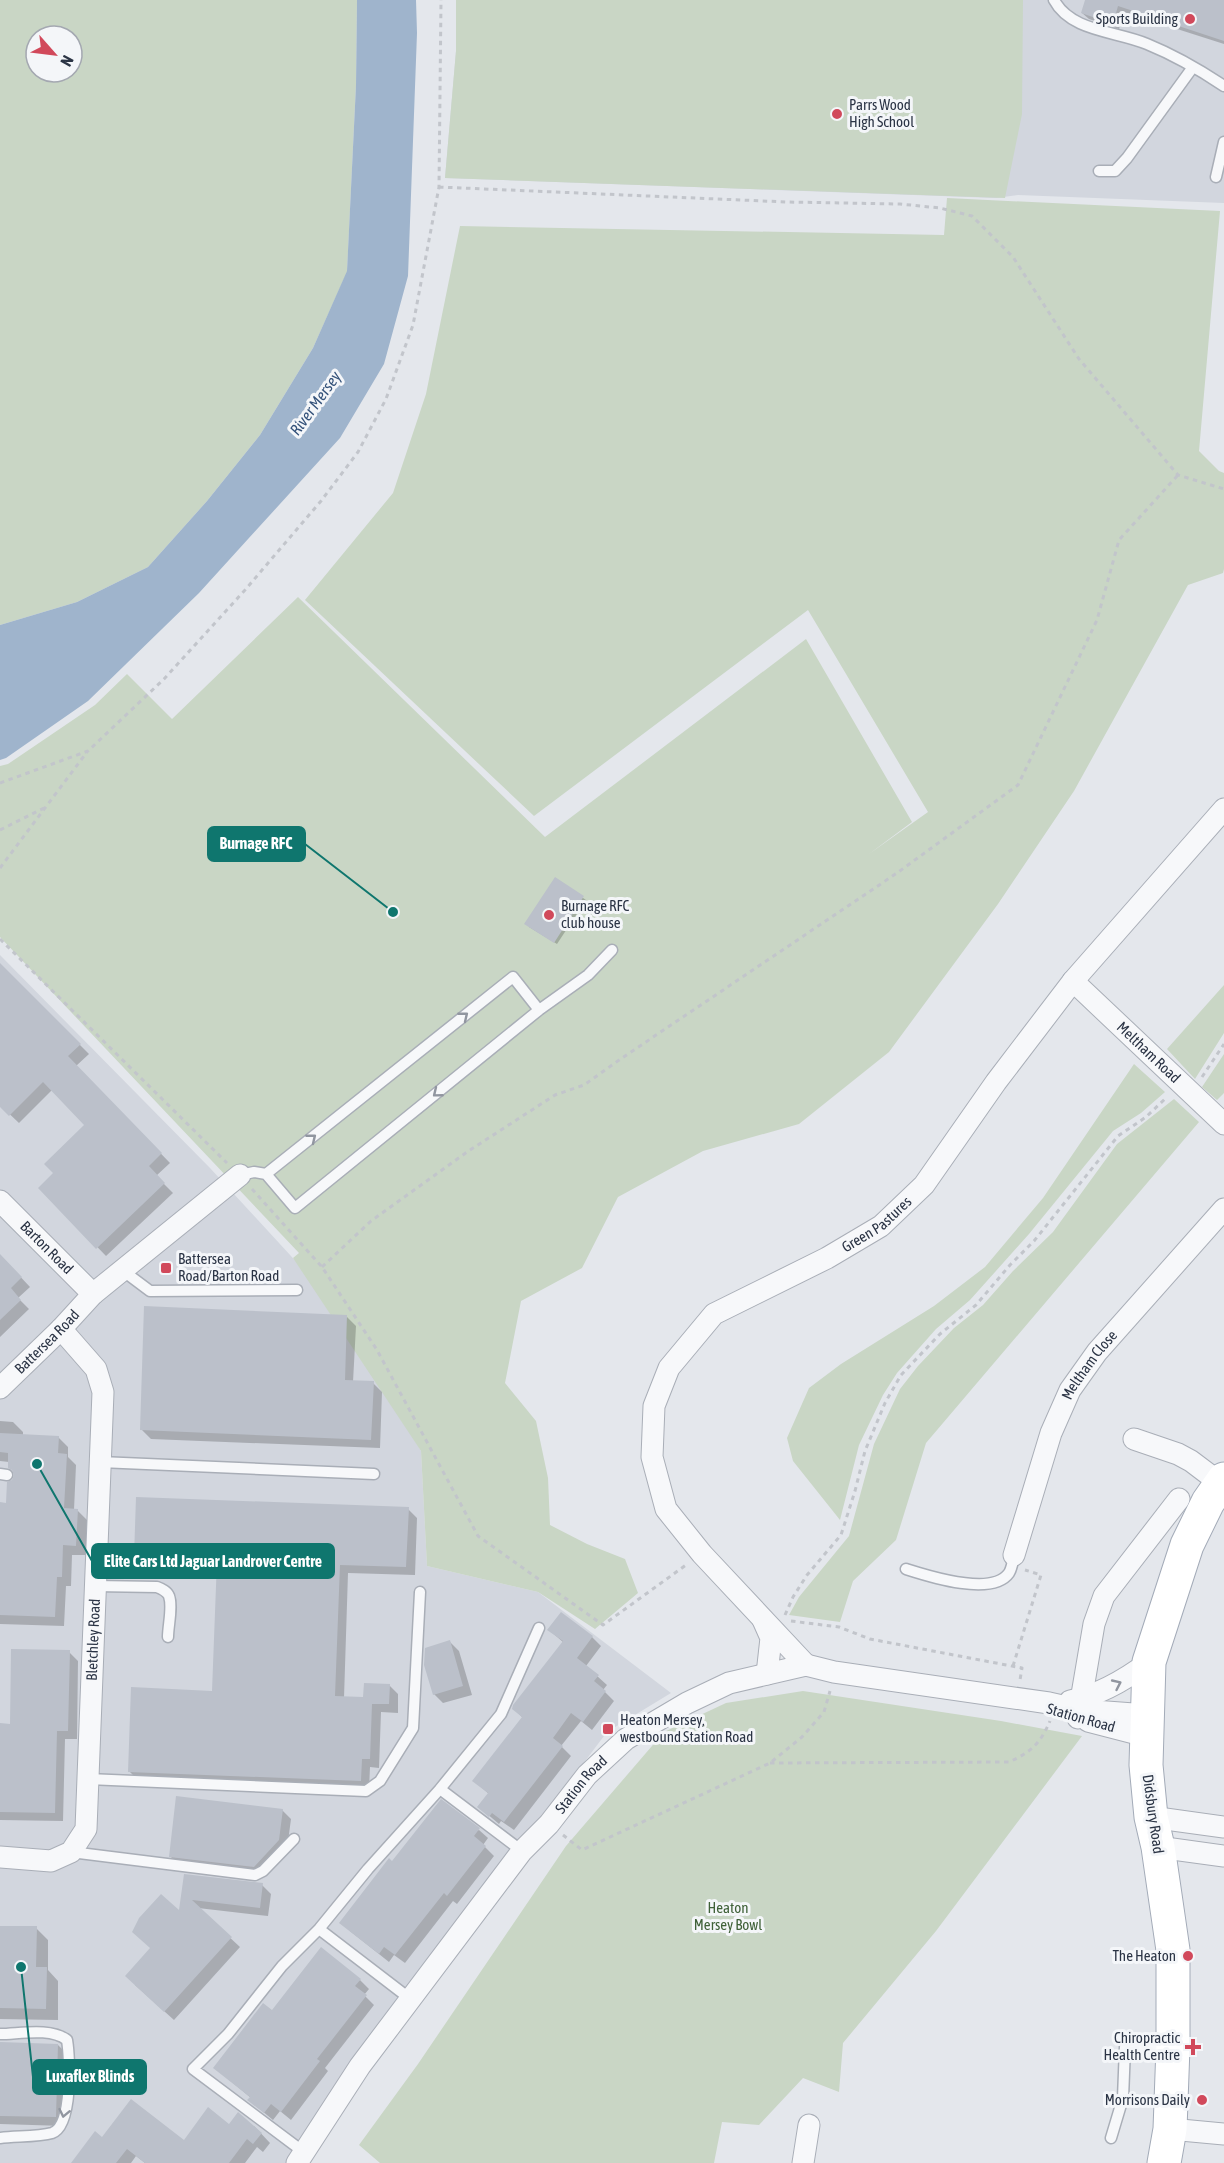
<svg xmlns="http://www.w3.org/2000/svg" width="1224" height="2163" viewBox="0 0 1224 2163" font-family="'Asap Condensed',sans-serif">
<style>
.built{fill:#d2d6de}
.green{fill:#c9d6c5;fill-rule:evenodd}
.water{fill:#9fb4cc}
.shadow{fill:#0003}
.building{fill:#bbc0ca}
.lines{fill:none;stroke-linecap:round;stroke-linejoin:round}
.lane-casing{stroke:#a9aeb7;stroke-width:13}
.street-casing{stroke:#a9aeb7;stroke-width:23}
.primary-casing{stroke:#a3abb8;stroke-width:35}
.path{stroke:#c2c5cb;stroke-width:3;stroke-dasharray:4.5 4.5;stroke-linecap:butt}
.lane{stroke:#f7f8fa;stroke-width:10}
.street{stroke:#f7f8fa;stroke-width:21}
.primary{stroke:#fff;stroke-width:33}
.oneway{stroke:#9196a0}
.poi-dot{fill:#d1495b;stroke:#f4f6f9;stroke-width:2}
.labels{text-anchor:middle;stroke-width:6;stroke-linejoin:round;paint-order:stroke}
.poi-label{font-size:15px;fill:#2b3445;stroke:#f4f6f9;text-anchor:end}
.street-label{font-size:15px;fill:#2b3445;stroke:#f4f6f9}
.park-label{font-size:15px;fill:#3f6138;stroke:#f4f6f9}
.water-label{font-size:16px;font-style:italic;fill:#34527a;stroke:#f4f6f9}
.leader{fill:none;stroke:#0f766e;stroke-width:2}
.callout-dot{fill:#0f766e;stroke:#f4f6f9;stroke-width:2}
.callout{fill:#0f766e;stroke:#0f766e;stroke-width:2}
.callout-label{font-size:16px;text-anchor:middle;font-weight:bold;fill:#fff}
</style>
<rect width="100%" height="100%" fill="#e4e7ec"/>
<path class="built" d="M456 0H1224V203L1018 195 996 198 445 178 456 51Z
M0 955 210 1168 348 1318 421 1451 427 1566 538 1592 671 1693 607 1732 368 2049 299 2163H0Z"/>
<path class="green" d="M0 0H357L356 85 347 272 313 348 260 435 207 501 148 567 77 602 0 625ZM36 36H72V72H36Z
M456 0H1023L1022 114 1005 198 445 178 456 51Z
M947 198 1220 211 1199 451 1219 471 1224 473V569L1223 573 1188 585 1074 791 998 904 889 1052 799 1124 703 1151 618 1197 582 1268 521 1301 505 1383 536 1421 548 1478 550 1525 587 1544 625 1559 638 1593 595 1629 538 1592 427 1566 421 1451 293 1258 299 1253 0 937V766L8 764 95 705 127 674 172 719 298 597 545 837 806 639 912 822 869 854 928 812 808 610 534 816 305 600 393 493 426 394 460 226 944 235Z
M1224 985V1033L1195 1079 1167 1049Z
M1224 1054V1093L1217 1100 1202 1087Z
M1134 1064 1165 1092 1141 1113 1113 1131 1029 1234 970 1300 936 1329 897 1373 883 1395 859 1445 840 1520 793 1461 787 1438 809 1388 841 1364 934 1306 985 1267 1043 1198Z
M1174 1099 1199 1122 926 1443 896 1540 853 1581 840 1622 789 1615 799 1597 849 1536 874 1444 900 1389 918 1366 954 1328 983 1305 1013 1271 1053 1232 1117 1144Z
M803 1691 1001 1721 1082 1736 936 1931 843 2043 839 2092 803 2078 759 2125 722 2122 714 2163H380L359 2145 418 2064 566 1846 664 1732 726 1703Z"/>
<path class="water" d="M357 0H416L417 33 408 276 384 364 340 438 199 593 88 701 6 758 0 760V625L77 602 148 567 207 501 260 435 313 348 347 271 356 85Z"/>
<path class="shadow" d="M1086 0H1224V44L1124 12 1119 29 1089 19 1082 13Z
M555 879 586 900 557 944 529 927Z
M0 965 89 1054 76 1066 170 1163 156 1176 173 1193 106 1256 40 1188 55 1173 86 1125 52 1090 19 1123 0 1105Z
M0 1255 30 1287 18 1298 29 1309 0 1337Z
M347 1317 356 1326 353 1382 373 1383 382 1392 380 1448 151 1439 142 1430Z
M0 1421 13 1422 23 1432V1436L58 1437 68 1447V1457L76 1465 74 1510H77L87 1520 86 1555H72L71 1586H66L64 1626 0 1624V1504H8L16 1475 9 1462 0 1461Z
M408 1509 417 1518 415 1575 348 1573 344 1698H365L389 1685 398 1694V1713L381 1712 379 1768 370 1767 369 1790 138 1780 129 1771 214 1692 218 1568 144 1565 135 1556Z
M549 1630 592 1637 601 1646 586 1666 607 1685 603 1690 614 1701 592 1730 581 1721 561 1746 571 1756 514 1830 501 1821 499 1824 479 1807 489 1794 474 1781 523 1718 513 1708 563 1642Z
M450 1642 459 1651 472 1695 443 1703 434 1694Z
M69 1652 78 1661 77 1739H65L63 1821 0 1820V1725H12Z
M282 1810 291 1819 287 1849 263 1876 179 1865 170 1856Z
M479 1830 488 1838 483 1845 494 1856 457 1904 453 1901 405 1963 394 1955 389 1962 350 1931 392 1863Z
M185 1875 262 1885 271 1894 268 1916 198 1908 240 1947 174 2020 135 1985 180 1913Z
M0 1927 36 1928 48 1940V1970L58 1981V2020L0 2019Z
M360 1980 369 1989 364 1995 374 2005 325 2068 328 2071 291 2120 280 2111 273 2120 249 2100 251 2098 215 2068 272 2012Z
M0 2044 58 2045 67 2054 64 2126 0 2124Z
M230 2126H254L270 2143 263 2152 257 2147 245 2163H145L136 2156 131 2163H73L103 2139 184 2142Z"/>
<path class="building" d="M1085 0H1224V41L1118 6 1113 24 1081 13Z
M555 877 584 896 554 943 524 924Z
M0 963 81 1044 68 1056 162 1153 149 1166 165 1183 96 1249 38 1188 53 1173 44 1164 84 1125 43 1082 9 1116 0 1107Z
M0 1254 22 1277 11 1288 21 1300 0 1320Z
M144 1306 347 1315 345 1380 374 1381 371 1440 140 1430Z
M0 1433 59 1436 58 1453 67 1454 64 1508 78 1509 76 1546 63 1545 62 1577H57L55 1617 0 1615V1502L6 1503 7 1482 12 1480 14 1475 12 1470 8 1468V1453L0 1452Z
M136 1497 409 1507 406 1567 340 1565 335 1696 363 1697 364 1683 390 1684 389 1704H372L370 1759H362L361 1781 128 1772 131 1687 212 1691 217 1560 134 1557Z
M561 1612 593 1636 577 1658 599 1675 594 1681 606 1691 583 1722 571 1713 553 1738 563 1746 504 1822 492 1813 489 1817 477 1807 488 1793 472 1781 522 1717 512 1709 513 1705 563 1641 547 1630Z
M450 1640 463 1686 433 1695 424 1665 425 1648Z
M11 1649 70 1650 68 1731H57L55 1813 0 1812V1723L10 1724Z
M176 1796 283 1809 279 1840 254 1867 169 1857Z
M441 1799 480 1828 474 1836 486 1846 447 1896 444 1893 395 1955 384 1947 379 1954 339 1923 389 1858 392 1861Z
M184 1874 263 1883 260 1908 192 1900 232 1937 164 2012 125 1976 150 1948 132 1932 139 1918 161 1894 179 1910Z
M0 1926H37L36 1967H47L46 2009 0 2008Z
M321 1947 361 1979 355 1986 367 1995 317 2059 320 2061 281 2112 271 2104 264 2113 247 2100 250 2097 213 2068 263 2003 272 2010Z
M0 2042 58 2044 56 2117 0 2116Z
M131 2099 184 2140 208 2107 229 2124 238 2112 262 2133 253 2144 247 2139 229 2163H145L127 2149 116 2163H71L95 2131 102 2137Z"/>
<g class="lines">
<g class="lane-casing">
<path id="lane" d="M1054 0C1071 32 1117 31 1147 44 1174 55 1200 70 1224 86
M1099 171H1115L1127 158 1193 67
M1216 177 1224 142
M539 1010 588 975 612 950
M240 1175 254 1172 266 1174 295 1208 539 1010 513 977 266 1174
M122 1270 150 1291 297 1290
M100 1462 374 1474
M0 1474 7 1475
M906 1569C928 1576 992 1597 1009 1573 1012 1568 1013 1561 1014 1555
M95 1586 157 1587C162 1589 167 1591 169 1596 173 1607 168 1625 168 1637
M88 1779 366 1791 380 1781 413 1728 420 1592
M440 1789 501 1714 539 1628
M71 1852 255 1875 263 1871 294 1839
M319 1929 409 1998
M0 2034C19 2034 50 2027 67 2040 70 2058 73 2126 52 2133 38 2137 15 2136 0 2138
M1111 2138 1123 2098 1125 2047H1170
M305 2153 193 2069 228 2034 282 1966 319 1929 368 1869 440 1789 522 1851"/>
</g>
<g class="street-casing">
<g id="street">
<path id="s1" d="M1073 981 1224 1124"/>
<path id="s2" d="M0 1201 93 1294"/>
<path id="s3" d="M0 1388 61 1329 93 1294 240 1175"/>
<path d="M1134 1439 1178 1454 1191 1461 1220 1483"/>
<path id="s4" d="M1014 1555 1051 1433 1070 1390 1097 1352 1224 1209"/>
<path d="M763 1620 771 1638 767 1674"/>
<path id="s5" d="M806 1665 702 1554 666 1509 652 1457 654 1406 669 1368 714 1314 827 1258 881 1226 924 1185 996 1082 1073 981 1224 809"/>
<path d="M1070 1701C1100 1695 1125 1680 1149 1662"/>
<path d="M1078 1718 1094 1624 1104 1596 1179 1499"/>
<path d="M1088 1721 1146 1736"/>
<path d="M1151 1817 1224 1827"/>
<path d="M1158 1847 1224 1856"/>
<path id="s6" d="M0 1857 51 1861 71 1852 86 1829 103 1392 96 1369 61 1329"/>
<path d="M1170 2129 1224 2134"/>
<path id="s7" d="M297 2163 360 2066 522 1851 549 1824 587 1775 626 1739 687 1703 729 1683 806 1665 834 1672 1049 1703 1080 1710 1147 1715"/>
<path d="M803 2163 809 2125"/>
</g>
</g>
<g class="primary-casing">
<path id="primary" d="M1164 2163 1170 2129 1173 2047V1950L1158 1847 1151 1817 1146 1765 1149 1662 1187 1545 1208 1502 1224 1479"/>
</g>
<path class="path" d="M439 187 787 202 900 204 940 208 972 216 1013 257 1079 359 1178 475 1224 489
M0 783 88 751 164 679 245 590 321 501 358 452 386 399 413 325 439 187 441 0
M0 830 44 808
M0 868 87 752
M0 939 227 1163
M1202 1077 1224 1044
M252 1189 322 1267 377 1350 478 1536 603 1625 686 1565
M322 1267 371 1221 467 1152 555 1095 584 1085 622 1058 897 873 1018 785 1097 620 1119 540 1178 475
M785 1615 793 1597 807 1575 841 1535 855 1491 865 1451 885 1403 901 1375 940 1334 976 1305 1010 1265 1034 1241 1118 1136 1146 1117 1167 1097
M791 1621 839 1627 870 1639 1022 1668 1020 1680
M1013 1666 1041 1575 1025 1570
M770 1763 1009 1762C1031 1752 1040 1744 1050 1721
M563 1835 582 1850 770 1763 802 1737 824 1712 830 1691"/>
<use href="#lane" class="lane"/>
<use href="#street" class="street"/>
<use href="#primary" class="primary"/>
</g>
<defs><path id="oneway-chevron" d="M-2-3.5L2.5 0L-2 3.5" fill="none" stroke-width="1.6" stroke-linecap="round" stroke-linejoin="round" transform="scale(1.5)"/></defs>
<g class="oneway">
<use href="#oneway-chevron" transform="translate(464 1016) rotate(-39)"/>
<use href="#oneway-chevron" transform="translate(437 1093) rotate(141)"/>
<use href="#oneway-chevron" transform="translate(312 1138) rotate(-39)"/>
<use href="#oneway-chevron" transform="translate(1117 1684) rotate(-25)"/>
<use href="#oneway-chevron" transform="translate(64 2113) rotate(102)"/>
</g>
<g class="poi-dot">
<circle cx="1190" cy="19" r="6"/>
<circle cx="837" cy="114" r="6"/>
<circle cx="549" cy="915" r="6"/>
<rect x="160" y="1262" width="12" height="12" rx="3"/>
<rect x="602" y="1723" width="12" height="12" rx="3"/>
<circle cx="1188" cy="1956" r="6"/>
<path d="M1190 2038h6v6h6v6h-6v6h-6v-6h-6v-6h6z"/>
<circle cx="1202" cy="2100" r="6"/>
</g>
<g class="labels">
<g class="poi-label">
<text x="1178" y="24">Sports Building</text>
<text x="849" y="110" text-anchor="start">Parrs Wood<tspan x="849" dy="17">High School</tspan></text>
<text x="561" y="911" text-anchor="start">Burnage RFC<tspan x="561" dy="17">club house</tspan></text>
<text x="178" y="1264" text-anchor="start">Battersea<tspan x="178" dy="17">Road/Barton Road</tspan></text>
<text x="620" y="1725" text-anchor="start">Heaton Mersey,<tspan x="620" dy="17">westbound Station Road</tspan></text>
<text x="1176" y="1961">The Heaton</text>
<text x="1180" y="2043">Chiropractic<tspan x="1180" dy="17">Health Centre</tspan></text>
<text x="1190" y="2105">Morrisons Daily</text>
</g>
<g class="street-label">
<text dy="5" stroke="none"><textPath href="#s1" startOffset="104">Meltham Road</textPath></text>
<text dy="5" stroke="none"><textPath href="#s5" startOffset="612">Green Pastures</textPath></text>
<text dy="5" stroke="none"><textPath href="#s2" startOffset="66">Barton Road</textPath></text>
<text dy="5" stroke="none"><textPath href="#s3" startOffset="66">Battersea Road</textPath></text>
<text dy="5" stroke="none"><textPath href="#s4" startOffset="206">Meltham Close</textPath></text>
<text dy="5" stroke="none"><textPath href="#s6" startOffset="290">Bletchley Road</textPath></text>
<text transform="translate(1081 1718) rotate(16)" y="5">Station Road</text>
<text dy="5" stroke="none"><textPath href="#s7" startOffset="474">Station Road</textPath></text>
<text transform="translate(1153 1814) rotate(82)" y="5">Didsbury Road</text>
</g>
<g class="park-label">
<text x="728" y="1913">Heaton<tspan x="728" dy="17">Mersey Bowl</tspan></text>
</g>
<g class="water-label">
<text transform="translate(315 403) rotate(-54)" y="6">River Mersey</text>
</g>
</g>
<path class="leader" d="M393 912L305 844M37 1464L92 1561M21 1967L33 2077"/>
<g class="callout-dot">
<circle cx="393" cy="912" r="6"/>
<circle cx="37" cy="1464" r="6"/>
<circle cx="21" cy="1967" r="6"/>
</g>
<g class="callout">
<rect x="208" y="827" width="97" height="34" rx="6"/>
<rect x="92" y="1544" width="242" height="34" rx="6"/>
<rect x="33" y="2060" width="113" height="34" rx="6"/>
</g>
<g class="callout-label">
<text x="256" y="849">Burnage RFC</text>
<text x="213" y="1567">Elite Cars Ltd Jaguar Landrover Centre</text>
<text x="90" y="2082">Luxaflex Blinds</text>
</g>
<g transform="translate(54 54) rotate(118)"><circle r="28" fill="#f4f6f9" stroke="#a4a8b1" stroke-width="1.5"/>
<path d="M0-4.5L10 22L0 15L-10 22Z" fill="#d1495b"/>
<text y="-9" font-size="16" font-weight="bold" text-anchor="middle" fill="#2b3445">N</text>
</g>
</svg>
